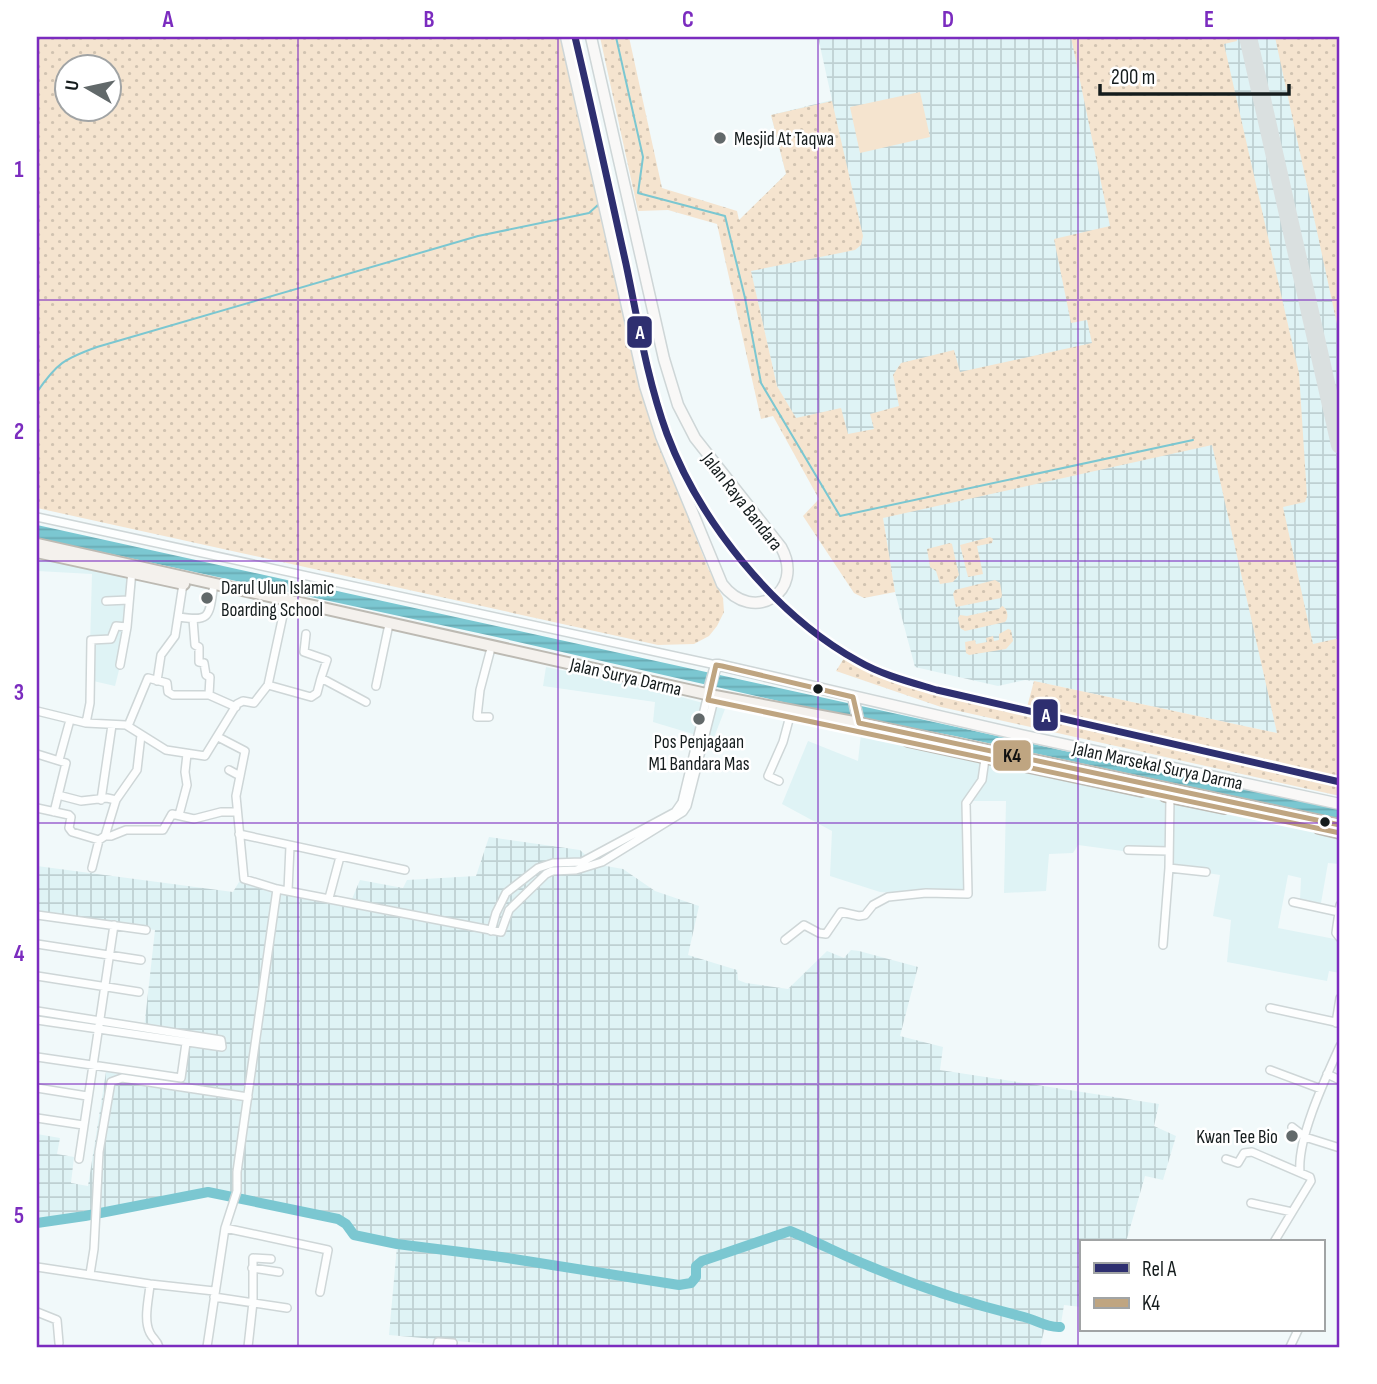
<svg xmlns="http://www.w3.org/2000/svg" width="1377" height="1384" viewBox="0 0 1377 1384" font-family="'Sofia Sans Condensed',sans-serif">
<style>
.built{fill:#dff3f5}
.industrial{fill:url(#industrial-grid)}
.green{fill:url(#green-dots);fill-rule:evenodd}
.pitch{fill:#f5e4cf}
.water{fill:url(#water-rules)}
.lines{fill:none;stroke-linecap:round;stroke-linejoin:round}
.stream{stroke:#7bc7d1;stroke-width:2}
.river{stroke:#7bc7d1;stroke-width:10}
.taxiway{stroke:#dae0e0;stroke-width:18}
.street-casing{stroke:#ced6d7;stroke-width:10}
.secondary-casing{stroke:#ced6d7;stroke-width:13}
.primary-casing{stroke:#bdbab3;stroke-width:14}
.street{stroke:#fdfefe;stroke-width:7}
.secondary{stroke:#f9f8f7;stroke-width:10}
.primary{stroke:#f4f1ed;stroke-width:10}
.bus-1-casing{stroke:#fff;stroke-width:10}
.bus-1{stroke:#bfa581;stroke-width:5}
.rail-1-casing{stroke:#fff;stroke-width:12}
.rail-1{stroke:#2e2f70;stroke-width:7}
.grid{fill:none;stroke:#7b2cbf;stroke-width:2;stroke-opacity:0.55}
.poi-dot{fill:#62696a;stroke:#fff;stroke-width:2.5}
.bus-dot{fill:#151c1d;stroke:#fff;stroke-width:2.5}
.labels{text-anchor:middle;stroke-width:5;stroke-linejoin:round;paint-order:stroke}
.poi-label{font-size:19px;fill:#151c1d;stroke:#fff;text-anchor:start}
.street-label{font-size:19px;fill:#151c1d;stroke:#fff}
.line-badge{stroke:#fff;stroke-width:2.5}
.badge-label{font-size:19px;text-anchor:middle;font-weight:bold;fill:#fff}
.pale-badge-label{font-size:19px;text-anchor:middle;font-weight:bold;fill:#111}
.neatline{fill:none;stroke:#7b2cbf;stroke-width:2.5}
.grid-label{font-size:23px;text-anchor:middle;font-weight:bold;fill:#7b2cbf}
</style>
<defs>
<pattern id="industrial-grid" width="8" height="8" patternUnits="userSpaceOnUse" patternTransform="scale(1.75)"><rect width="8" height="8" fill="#dff3f5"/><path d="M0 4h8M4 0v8" fill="none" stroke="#bed0d2"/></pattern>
<pattern id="green-dots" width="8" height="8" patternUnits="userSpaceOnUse" patternTransform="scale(1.75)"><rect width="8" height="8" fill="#f5e4cf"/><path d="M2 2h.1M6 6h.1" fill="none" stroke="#d1c3b1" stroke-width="1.8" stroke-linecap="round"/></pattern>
<pattern id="water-rules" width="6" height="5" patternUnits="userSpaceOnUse" patternTransform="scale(1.75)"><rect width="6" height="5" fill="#7bc7d1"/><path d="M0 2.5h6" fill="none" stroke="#69aab3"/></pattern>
</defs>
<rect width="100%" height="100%" fill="#f1f9fa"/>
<path class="built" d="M37 556 137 578 126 642 115 686 89 680 92 574 37 571Z
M546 667 648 688 725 709 713 740 653 722 655 702 543 686Z
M861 734 1340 837V864L1328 863 1321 903 1300 900 1301 878 1288 875 1278 928 1340 940V973L1329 971 1327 981 1227 962 1231 920 1213 916 1220 875 1170 867V853L1130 852 1078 845 1073 853 1049 854 1046 891 1004 893 1006 801H967L969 894 925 889 909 894 880 892 830 876 832 831 782 804 808 741 858 761Z"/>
<path class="industrial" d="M818 37H1340V717L1272 708 1277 733 1034 681 1025 680 998 686 915 667 895 592 883 519 796 419 777 386 739 221 786 174 771 115 832 100Z
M489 837 580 850 595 864 623 869 655 891 699 906 688 955 737 970 738 980 746 983 788 989 827 951 844 958 851 950 859 951 918 967 900 1036 943 1047 940 1070 1159 1104 1154 1126 1176 1136 1163 1180 1145 1176 1126 1242H1081V1307L1064 1305 1060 1330 1045 1327 1040 1347H501V1345L389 1335 397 1246 354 1237 342 1218 209 1191 83 1220 37 1224V1134L60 1138 57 1154 74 1157 71 1183 88 1186 106 1072 182 1084 187 1046 143 1038 155 930 37 914V866L233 892 239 882 352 899 360 880 403 888 407 880 476 876Z"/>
<path class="green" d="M37 37H560L655 426 688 510 686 512 708 568 723 598 724 612 717 626 709 636 694 644 658 645 37 508ZM66 66H108V108H66Z
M600 37H629L662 188 737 211 739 220 786 174 771 115 832 101 863 236 861 245 855 250 751 271 777 386 796 418 841 408 848 434 874 429 870 414 899 406 893 375 901 363 954 350 960 372 1092 343 1087 320 1071 323 1054 239 1110 226 1071 37H1236L1237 41 1224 44 1299 373 1307 496 1305 502 1283 507 1313 644 1340 638V796L941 707 836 671 846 655C898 689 967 698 1026 711L1034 681 1277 733 1212 445 883 518 895 592 864 598 854 593 803 516 819 499 773 416 761 419 717 224 668 210 638 211Z
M1275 37H1340V338Z
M990 537 993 539 992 543 977 546 983 574 968 577 960 545Z
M950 543 952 544 959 575 953 582 940 584 936 571 930 567 927 549Z
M995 580 1000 583 1002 595 1001 598 956 607 953 594 955 590Z
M1002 606C1008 608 1009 618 1005 622L965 631 960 628 958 618 960 615 967 616 999 609Z
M1008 629 1011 630 1013 641 1006 649 969 655 966 653 965 642 975 640 976 644 987 642 986 638 993 636 994 641 999 640V634Z"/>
<path class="pitch" d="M920 92 930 137 860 153 850 107Z"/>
<path class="water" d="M37 525 1161 772 1340 809V819L955 736 827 712 492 636 37 538Z"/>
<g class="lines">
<path class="stream" d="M616 37 643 157 638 193 725 216 745 298 761 383 840 516 1193 440
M37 392C57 363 64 359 97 347L478 236 589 213 599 204"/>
<path class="river" d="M37 1223 85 1216 208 1192 338 1219 346 1224 354 1235 397 1244 501 1257 679 1285 691 1283 696 1277V1266L702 1261 790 1231C817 1242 842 1255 869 1266 919 1287 971 1304 1024 1317 1036 1320 1047 1328 1060 1327"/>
<path class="taxiway" d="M1248 37 1340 445"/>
<g class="street-casing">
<path id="street" d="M37 517 716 665
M106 601 129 600
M179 617C208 621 209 619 213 590
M193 619 195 645 199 647V662L204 663 206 675 210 677 209 695
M306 634 304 652 327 660 321 678
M120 665 127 627 132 570
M157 681 161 655 175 636 183 584
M268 685 285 606
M376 686 388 629
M37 711 86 723 126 725 166 750 205 756 237 704 243 701 254 703 268 685 311 697 317 693 321 678 366 702
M489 717H477L480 690 490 652
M86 723 90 703 91 640 111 639 116 626 127 627
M128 726 148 678 167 683 168 692 173 695H209L236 707
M218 737 245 751 236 796 244 879 277 889 501 932 509 910 546 874 552 871 576 870 602 862 683 812 687 806 715 696
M37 754 66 763 54 812
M59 760 70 720
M229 770 240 776
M779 781 768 776 783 742 790 716
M58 795 81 801 107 798 116 800
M1170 797 1169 868 1206 872
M101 800 112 725
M37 808 69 815 71 817 69 828 72 832 99 840 105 836 116 800 137 770 141 735
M179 815 187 785 185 772 187 754
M239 834 405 870
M105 836H111L126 830H163L172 814 194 819 221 812H236
M1128 850 1168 851
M92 868 99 840
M288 891 290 846
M329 898 340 857
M1293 902 1339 912
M1340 905 1336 933 1340 938
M37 915 146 930
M491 931 496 913 506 893 538 868 553 863 582 862 675 812 682 802 708 694
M785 940 804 925 819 933 826 934 841 912 859 916 865 915 873 905 888 897 926 893 968 894 966 803 982 780 985 759
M37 944 141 960
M1163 945 1169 868
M37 976 139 992
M1270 1008 1340 1023
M37 1011 221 1040 222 1047 37 1020
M1336 1023 1340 998
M37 1057 181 1078 186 1043
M1270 1070 1321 1089
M1327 1074 1340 1080
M37 1088 87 1096
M37 1118 83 1125
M1292 1127 1305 1137 1340 1148
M79 1159 114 925
M1226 1159 1238 1163 1244 1153 1252 1152 1310 1177 1311 1181 1274 1242
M1300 1172C1297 1138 1326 1077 1340 1046
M1251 1203 1292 1212
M225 1228 328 1250 320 1292
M37 1267 150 1284 214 1291
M252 1268 279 1272
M90 1274 94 1249 99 1152 111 1082 122 1078 248 1097
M150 1284C149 1299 143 1319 150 1333 153 1339 157 1340 159 1347
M214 1297 287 1308
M37 1312 57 1320 59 1343
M207 1347 225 1228 237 1191V1172L277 889
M248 1347 253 1302V1258L271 1259
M437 1347 438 1342 453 1343
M1290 1347 1298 1330"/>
</g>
<g class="secondary-casing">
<path id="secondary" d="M566 37 645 386 661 436 722 584C753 625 806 592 781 547L695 438 678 405 664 359 591 37
M708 694 716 665H719L1021 735 1340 804
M853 697 859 723"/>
</g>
<g class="primary-casing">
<path id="primary" d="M37 544 715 696 859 723 1340 825
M37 552 184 584
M908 741 1142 791
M1165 796 1224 808
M1319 828 1340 833"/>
</g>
<use href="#street" class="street"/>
<use href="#secondary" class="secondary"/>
<use href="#primary" class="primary"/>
<g class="bus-1-casing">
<path id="bus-1" d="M1340 825 859 723 853 697 722 666 716 665 708 700 1340 833"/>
</g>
<use href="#bus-1" class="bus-1"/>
<g class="rail-1-casing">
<path id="rail-1" d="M575 37C593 113 609 188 626 264 638 321 647 379 667 434 700 522 775 615 858 661 882 675 910 682 937 690L1340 782"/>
</g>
<use href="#rail-1" class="rail-1"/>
</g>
<path class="grid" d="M298 37V1347M558 37V1347M818 37V1347M1078 37V1347M37 300H1340M37 561H1340M37 823H1340M37 1084H1340"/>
<g class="poi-dot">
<circle cx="720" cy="138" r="7"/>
<circle cx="207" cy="598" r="7"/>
<circle cx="699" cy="719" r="7"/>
<circle cx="1292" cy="1136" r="7"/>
</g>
<g class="bus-dot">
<circle cx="818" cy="689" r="6"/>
<circle cx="1325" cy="822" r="6"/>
</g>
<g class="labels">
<g class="poi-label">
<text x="734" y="145">Mesjid At Taqwa</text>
<text x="221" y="594">Darul Ulun Islamic<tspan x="221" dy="22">Boarding School</tspan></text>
<text x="699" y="748" text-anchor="middle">Pos Penjagaan<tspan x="699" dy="22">M1 Bandara Mas</tspan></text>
<text x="1278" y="1143" text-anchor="end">Kwan Tee Bio</text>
</g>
<g class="street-label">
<text transform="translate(743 501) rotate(52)" y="7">Jalan Raya Bandara</text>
<text transform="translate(626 676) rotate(13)" y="7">Jalan Surya Darma</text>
<text transform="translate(1158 765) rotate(12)" y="7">Jalan Marsekal Surya Darma</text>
</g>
</g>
<g class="line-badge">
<rect x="626" y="315" width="27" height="34" rx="7" fill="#2e2f70"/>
<rect x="1032" y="698" width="27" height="34" rx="7" fill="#2e2f70"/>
<rect x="992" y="739" width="40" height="33" rx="7" fill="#bfa581"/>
</g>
<g class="badge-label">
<text x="640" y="339">A</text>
<text x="1046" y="722">A</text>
</g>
<g class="pale-badge-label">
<text x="1012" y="762">K4</text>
</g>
<rect width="1377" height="1384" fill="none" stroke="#ffffff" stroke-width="77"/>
<rect x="1080" y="1240" width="245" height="91" fill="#ffffff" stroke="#a1a4a5" stroke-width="2"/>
<rect x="1094" y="1263" width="35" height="10" fill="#2e2f70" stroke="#a1a4a5" stroke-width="2"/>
<text x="1142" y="1276" font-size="21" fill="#151c1d">Rel A</text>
<rect x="1094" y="1298" width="35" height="10" fill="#bfa581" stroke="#a1a4a5" stroke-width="2"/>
<text x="1142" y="1310" font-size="21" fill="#151c1d">K4</text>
<g transform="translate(88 88) rotate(279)"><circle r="33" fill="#ffffff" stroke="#a1a4a5" stroke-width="2"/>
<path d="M0-5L12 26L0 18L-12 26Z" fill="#62696a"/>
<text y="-10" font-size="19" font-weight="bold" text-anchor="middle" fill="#151c1d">U</text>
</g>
<path d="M1100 84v10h189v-10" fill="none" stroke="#151c1d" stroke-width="3.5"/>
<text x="1111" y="84" font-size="21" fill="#151c1d" stroke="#ffffff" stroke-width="5" paint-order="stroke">200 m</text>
<rect x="38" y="38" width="1300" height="1308" class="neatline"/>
<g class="grid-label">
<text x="168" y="27">A</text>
<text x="429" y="27">B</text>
<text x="688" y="27">C</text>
<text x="948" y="27">D</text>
<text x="1209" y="27">E</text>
<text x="19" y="177">1</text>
<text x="19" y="439">2</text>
<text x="19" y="700">3</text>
<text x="19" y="961">4</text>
<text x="19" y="1223">5</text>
</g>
</svg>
